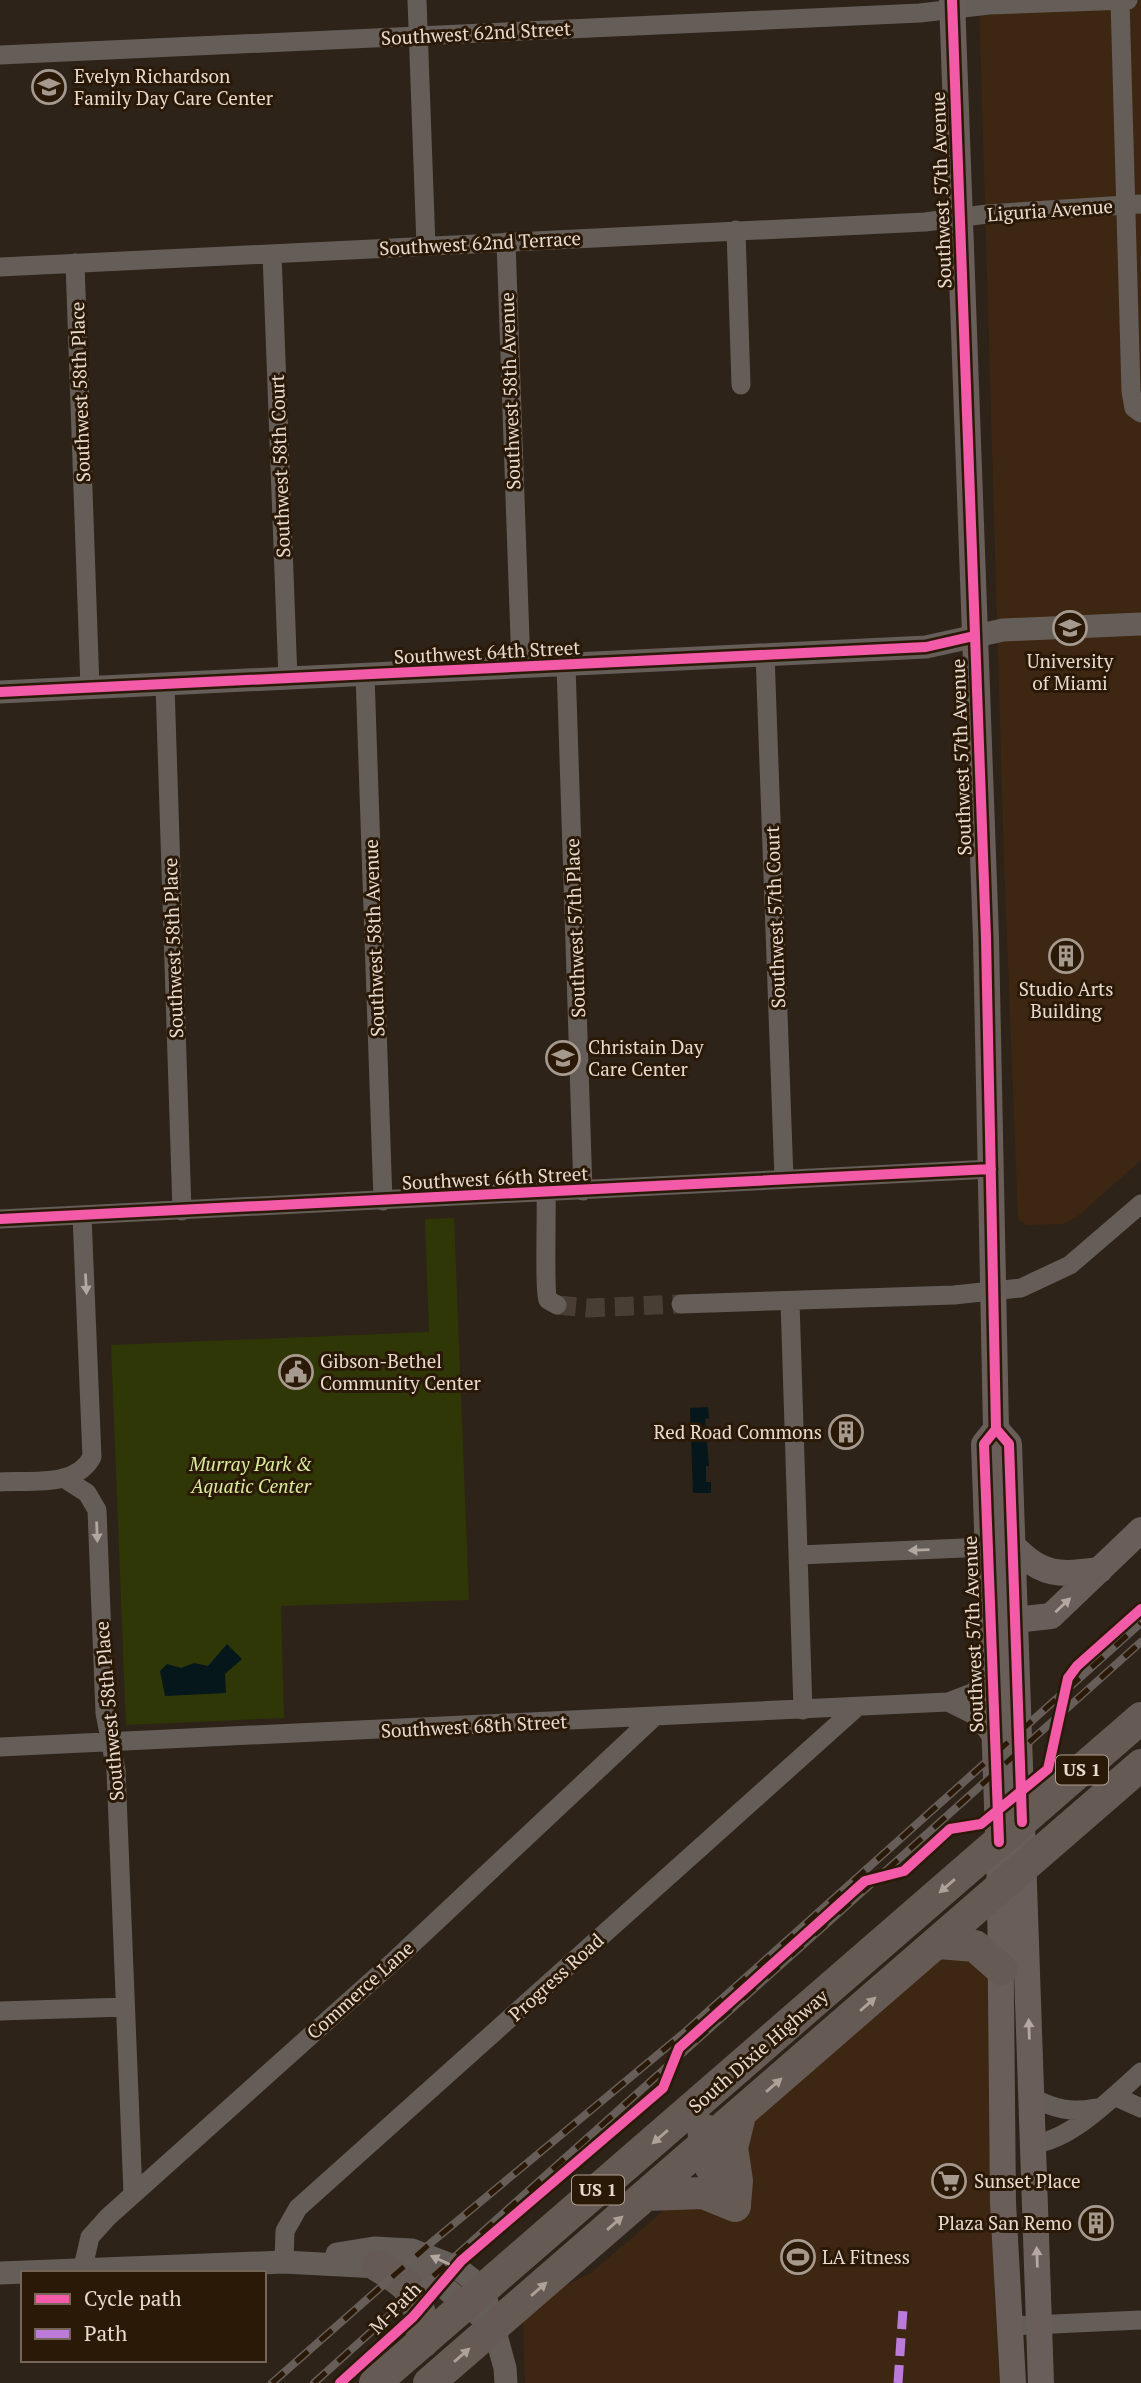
<svg xmlns="http://www.w3.org/2000/svg" width="1141" height="2383" viewBox="0 0 1141 2383" font-family="'PT Serif',serif">
<style>
.built{fill:#3e2712}
.green{fill:#303706}
.water{fill:#05171a}
.lines{fill:none;stroke-linecap:round;stroke-linejoin:round}
.minor-tunnel{stroke:#493e34;stroke-width:19;stroke-dasharray:19 10;stroke-linecap:butt}
.minor{stroke:#655d58;stroke-width:19}
.tertiary{stroke:#655d58;stroke-width:23}
.secondary{stroke:#695e59;stroke-width:26}
.trunk{stroke:#665b54;stroke-width:32}
.rail-casing{stroke:#675e59;stroke-width:8}
.rail{stroke:#2b1907;stroke-width:5;stroke-dasharray:16;stroke-linecap:butt}
.quiet{stroke:#bd7bd9;stroke-width:9;stroke-dasharray:18 9;stroke-linecap:butt}
.cycleway-casing{stroke:#2b1907;stroke-width:15}
.cycleway{stroke:#f35aa7;stroke-width:10}
.oneway{fill:#b3a89f}
.oneway2{fill:#b5a8a0}
.oneway3{fill:#ada198}
.labels{text-anchor:middle;stroke-width:6;stroke-linejoin:round;paint-order:stroke}
.shield{fill:#2b1907;stroke:#afa093;stroke-width:2}
.shield-label{font-size:18px;font-weight:bold;fill:#e7dacf}
.street-label{font-size:19px;fill:#e7dacf;stroke:#2b1907}
.poi-label{font-size:19px;fill:#e7dacf;stroke:#2b1907;text-anchor:start}
.park-label{font-size:19px;font-style:italic;fill:#d9ed9d;stroke:#2b1907}
</style>
<rect width="100%" height="100%" fill="#2d2319"/>
<path class="built" d="M979 0H1141V1160L1078 1216 1063 1224 1027 1225 1018 1219 1004 861Z
M944 1952 984 1959 991 1989 994 2286 999 2383H525L523 2321 555 2291 591 2273 670 2205 747 2128Z"/>
<path class="green" d="M454 1218 469 1600 281 1606 284 1718 126 1725 111 1345 429 1332 425 1219Z"/>
<path class="water" d="M708 1407 709 1418 705 1419 709 1466H706V1482H711V1493H693L690 1408Z
M227 1644 242 1659 225 1674 226 1693 165 1696 160 1671 167 1664 181 1668 194 1663 208 1666Z"/>
<g class="lines">
<path class="minor-tunnel" d="M557 1305 588 1308 681 1304"/>
<path class="minor" d="M417 0 426 246
M1120 0 1131 391 1134 408 1141 413
M0 55 920 13 989 5 1128 0
M736 230 741 385
M506 242 521 667
M272 254 288 679
M75 263 90 688
M0 267 925 222 987 214 1141 204
M765 654 784 1179
M566 665 583 1191
M365 675 383 1201
M165 685 182 1211
M546 1192C547 1211 544 1291 548 1300L557 1305
M0 1219 991 1169
M790 1301 803 1710
M681 1304 954 1295 1021 1288 1070 1265 1141 1204
M65 1479 87 1493 97 1510 105 1713 116 1770 133 2194
M0 1482C29 1480 76 1488 92 1457L82 1216
M799 1555 987 1547
M948 1702 974 1715 994 1739
M0 1747 948 1702 974 1692 991 1667
M0 2011 125 2007
M1114 2096 1141 2108
M1031 2097C1055 2109 1070 2113 1096 2108
M1033 2144C1071 2140 1112 2098 1141 2072
M284 2262 285 2231 298 2208 856 1708
M82 2271 90 2237 108 2217 395 1960 653 1718
M1010 2326 1141 2320"/>
<path class="tertiary" d="M0 692 926 647 1003 630 1141 624
M337 2254 374 2248 412 2250 456 2267 483 2288 505 2368 506 2383
M0 2273 284 2262 397 2268 417 2273 441 2285 494 2327"/>
<path class="secondary" d="M952 0 986 938 996 1429 1009 1444 1041 2383
M996 1429 984 1444 1000 1888 1003 2203 1013 2383
M1013 1546C1042 1577 1060 1575 1100 1570
M1004 1609 1015 1620 1051 1616 1141 1530"/>
<path class="trunk" d="M939 1943 975 1946 1001 1969
M703 2129 710 2166 735 2206
M646 2195 703 2193 735 2206
M735 2204 737 2181 732 2148 740 2115
M378 2266C419 2290 418 2295 423 2342
M375 2383 1141 1718
M429 2383 1141 1765"/>
<g class="rail-casing">
<path id="rail" d="M272 2383 432 2242 685 2032 1141 1623
M314 2383 1141 1642"/>
</g>
<use href="#rail" class="rail"/>
<path class="quiet" d="M898 2383 903 2309"/>
<g class="cycleway-casing">
<path id="cycleway" d="M952 0 986 938 996 1429 1009 1444 1022 1822
M0 692 926 647 974 636
M0 1219 991 1169
M996 1429 984 1444 999 1842
M340 2383 413 2317 461 2261 663 2088 679 2048 865 1881 904 1871 950 1829 981 1824 1048 1769 1068 1678 1077 1666 1141 1609"/>
</g>
<use href="#cycleway" class="cycleway"/>
</g>
<defs><path id="oneway-solid" d="M-6-.8H1V-3.2L6.5 0L1 3.2V.8H-6Z" transform="scale(1.75)"/></defs>
<g class="oneway">
<use href="#oneway-solid" transform="translate(86 1284) rotate(87)"/>
<use href="#oneway-solid" transform="translate(97 1532) rotate(88)"/>
<use href="#oneway-solid" transform="translate(919 1550) rotate(178)"/>
<use href="#oneway-solid" transform="translate(440 2260) rotate(-156)"/>
</g>
<g class="oneway2">
<use href="#oneway-solid" transform="translate(1063 1605) rotate(-43)"/>
<use href="#oneway-solid" transform="translate(1029 2029) rotate(-92)"/>
<use href="#oneway-solid" transform="translate(1037 2257) rotate(-92)"/>
</g>
<g class="oneway3">
<use href="#oneway-solid" transform="translate(947 1886) rotate(139)"/>
<use href="#oneway-solid" transform="translate(868 2004) rotate(-41)"/>
<use href="#oneway-solid" transform="translate(774 2085) rotate(-41)"/>
<use href="#oneway-solid" transform="translate(660 2137) rotate(139)"/>
<use href="#oneway-solid" transform="translate(615 2223) rotate(-41)"/>
<use href="#oneway-solid" transform="translate(539 2289) rotate(-41)"/>
<use href="#oneway-solid" transform="translate(462 2355) rotate(-41)"/>
</g>
<defs>
<g id="school-ring" transform="scale(1.75)"><circle r="9.5" fill="#2b1907" stroke="#a69a8f" stroke-width="1.5"/><path d="M0-5L7-2L0 1L-7-2ZM-4 1L0 2.5L4 1V4Q0 6-4 4Z" fill="#a69a8f"/></g>
<g id="university-ring" transform="scale(1.75)"><circle r="9.5" fill="#2b1907" stroke="#a69a8f" stroke-width="1.5"/><path d="M0-5L7-2L0 1L-7-2ZM-4 1L0 2.5L4 1V4Q0 6-4 4Z" fill="#a69a8f"/></g>
<g id="building-ring" transform="scale(1.75)"><circle r="9.5" fill="#2b1907" stroke="#a69a8f" stroke-width="1.5"/><path d="M-4-6H4V6H1V3H-1V6H-4ZM-2.5-4.3h1.7v1.8h-1.7ZM.8-4.3h1.7v1.8H.8ZM-2.5-1h1.7V.8h-1.7ZM.8-1h1.7V.8H.8Z" fill="#a69a8f"/></g>
<g id="civic-ring" transform="scale(1.75)"><circle r="9.5" fill="#2b1907" stroke="#a69a8f" stroke-width="1.5"/><path d="M-.6-6.5H3V-4.5H.6V-3L4-1V1h2V6H-6V1h2V-1L-.6-3ZM-1.2 2.5V6h2.4V2.5Z" fill="#a69a8f"/></g>
<g id="supermarket-ring" transform="scale(1.75)"><circle r="9.5" fill="#2b1907" stroke="#a69a8f" stroke-width="1.5"/><path d="M-6-5.5h2.5l.6 2H6L4.5 2H-2.5L-4.4-4H-6ZM-1.5 3.2a1.3 1.3 0 1 0 .1 0ZM3 3.2a1.3 1.3 0 1 0 .1 0Z" fill="#a69a8f"/></g>
<g id="stadium-ring" transform="scale(1.75)"><circle r="9.5" fill="#2b1907" stroke="#a69a8f" stroke-width="1.5"/><path d="M0-5a6.5 5 0 1 0 0 10a6.5 5 0 1 0 0-10ZM-3.5-1.8h7v3.6h-7Z" fill="#a69a8f"/></g>
</defs>
<g fill-rule="evenodd">
<use href="#school-ring" x="49" y="87"/>
<use href="#university-ring" x="1070" y="628"/>
<use href="#building-ring" x="1066" y="956"/>
<use href="#school-ring" x="563" y="1058"/>
<use href="#civic-ring" x="296" y="1372"/>
<use href="#building-ring" x="846" y="1432"/>
<use href="#supermarket-ring" x="949" y="2181"/>
<use href="#building-ring" x="1096" y="2223"/>
<use href="#stadium-ring" x="798" y="2257"/>
</g>
<g class="labels">
<g class="shield">
<rect x="1056" y="1755.5" width="52" height="29" rx="5"/>
<rect x="572" y="2175.5" width="52" height="29" rx="5"/>
</g>
<g class="shield-label">
<text x="1082" y="1776">US 1</text>
<text x="598" y="2196">US 1</text>
</g>
<g class="street-label">
<text transform="translate(476 33) rotate(-3)" y="7">Southwest 62nd Street</text>
<text transform="translate(941 190) rotate(-92)" y="7">Southwest 57th Avenue</text>
<text transform="translate(1050 210) rotate(-4)" y="7">Liguria Avenue</text>
<text transform="translate(480 243) rotate(-3)" y="7">Southwest 62nd Terrace</text>
<text transform="translate(510 391) rotate(-92)" y="7">Southwest 58th Avenue</text>
<text transform="translate(80 392) rotate(-92)" y="7">Southwest 58th Place</text>
<text transform="translate(280 466) rotate(-92)" y="7">Southwest 58th Court</text>
<text transform="translate(487 652) rotate(-3)" y="7">Southwest 64th Street</text>
<text transform="translate(961 757) rotate(-92)" y="7">Southwest 57th Avenue</text>
<text transform="translate(775 917) rotate(-92)" y="7">Southwest 57th Court</text>
<text transform="translate(575 928) rotate(-92)" y="7">Southwest 57th Place</text>
<text transform="translate(374 938) rotate(-92)" y="7">Southwest 58th Avenue</text>
<text transform="translate(173 948) rotate(-92)" y="7">Southwest 58th Place</text>
<text transform="translate(495 1178) rotate(-3)" y="7">Southwest 66th Street</text>
<text transform="translate(973 1634) rotate(-92)" y="7">Southwest 57th Avenue</text>
<text transform="translate(109 1711) rotate(-95)" y="7">Southwest 58th Place</text>
<text transform="translate(474 1726) rotate(-3)" y="7">Southwest 68th Street</text>
<text transform="translate(556 1977) rotate(-42)" y="7">Progress Road</text>
<text transform="translate(360 1990) rotate(-42)" y="7">Commerce Lane</text>
<text transform="translate(758 2051) rotate(-41)" y="7">South Dixie Highway</text>
<text transform="translate(395 2308) rotate(-45)" y="7">M-Path</text>
</g>
<g class="poi-label">
<text x="74" y="83">Evelyn Richardson<tspan x="74" dy="22">Family Day Care Center</tspan></text>
<text x="1070" y="668" text-anchor="middle">University<tspan x="1070" dy="22">of Miami</tspan></text>
<text x="1066" y="996" text-anchor="middle">Studio Arts<tspan x="1066" dy="22">Building</tspan></text>
<text x="588" y="1054">Christain Day<tspan x="588" dy="22">Care Center</tspan></text>
<text x="320" y="1368">Gibson-Bethel<tspan x="320" dy="22">Community Center</tspan></text>
<text x="822" y="1439" text-anchor="end">Red Road Commons</text>
<text x="974" y="2188">Sunset Place</text>
<text x="1072" y="2230" text-anchor="end">Plaza San Remo</text>
<text x="822" y="2264">LA Fitness</text>
</g>
<g class="park-label">
<text x="251" y="1471">Murray Park &amp;<tspan x="251" dy="22">Aquatic Center</tspan></text>
</g>
</g>
<rect x="21" y="2271" width="245" height="91" fill="#2b1907" stroke="#766657" stroke-width="2"/>
<rect x="35" y="2294" width="35" height="10" fill="#f35aa7" stroke="#766657" stroke-width="2"/>
<text x="84" y="2306" font-size="21" fill="#e7dacf">Cycle path</text>
<rect x="35" y="2329" width="35" height="10" fill="#bd7bd9" stroke="#766657" stroke-width="2"/>
<text x="84" y="2341" font-size="21" fill="#e7dacf">Path</text>
</svg>
